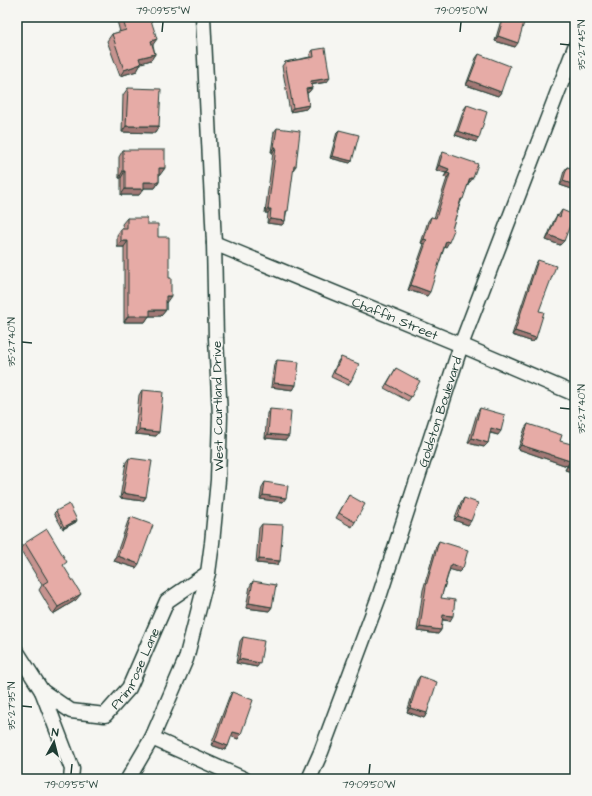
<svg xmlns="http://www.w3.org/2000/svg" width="592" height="796" viewBox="0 0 592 796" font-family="'Architects Daughter',sans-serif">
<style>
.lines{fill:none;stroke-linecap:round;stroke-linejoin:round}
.minor-casing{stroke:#1f3d34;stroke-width:17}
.minor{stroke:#f6f6f2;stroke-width:14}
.wall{fill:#c6938f;stroke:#1f3d34}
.shaded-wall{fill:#a17874;stroke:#1f3d34}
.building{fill:#e6aba6;stroke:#1f3d34}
.ticks{fill:none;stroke:#1f3d34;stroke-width:1.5}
.labels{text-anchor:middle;stroke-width:3.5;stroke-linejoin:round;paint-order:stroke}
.street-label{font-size:13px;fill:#1f3d34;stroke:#f6f6f2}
.neatline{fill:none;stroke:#1f3d34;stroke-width:1.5}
.ticks-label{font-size:10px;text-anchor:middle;fill:#1f3d34}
</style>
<rect width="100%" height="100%" fill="#f6f6f2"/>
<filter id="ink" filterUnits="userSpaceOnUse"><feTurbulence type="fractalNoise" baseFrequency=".025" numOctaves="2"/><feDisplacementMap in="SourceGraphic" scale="8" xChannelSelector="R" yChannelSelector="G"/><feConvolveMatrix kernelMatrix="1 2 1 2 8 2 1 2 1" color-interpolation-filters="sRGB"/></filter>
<g filter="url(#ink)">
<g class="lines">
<g class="minor-casing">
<g id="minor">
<path id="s1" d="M214 243 461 345 575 394"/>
<path id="s2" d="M17 652 42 691 71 711 105 715 129 688 167 601 208 573"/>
<path d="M42 691 72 769 71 779"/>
<path d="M152 738 244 779"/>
<path d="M128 779 152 738 186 659 208 573 212 543 218 480 220 416 216 338 214 243 203 17"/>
<path id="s3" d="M309 779 321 752 380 594 461 345 575 47"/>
</g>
</g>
<use href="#minor" class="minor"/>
</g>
<path class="wall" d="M116 17H150L153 45 155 54 151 60 141 63 137 71 120 76 107 41 112 34 120 32Z
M502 17H520L515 47 495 41Z
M313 50 327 82 311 85 312 88 309 92 307 93 309 105 306 109 290 112 282 66 285 62 310 57V54Z
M479 54 501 92 498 96 466 85 476 58Z
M128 88 159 126 155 133 122 132 123 95Z
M467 105 476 142 455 135 464 109Z
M277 128 296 166 293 170 285 221 282 225 267 223 268 213H265L273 152H271L274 132Z
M339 130 350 163 330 158 337 132Z
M123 150 165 168 159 175V182L155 188H144L139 195H121V178H119V157Z
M443 152 470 182H469L460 204 446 247 445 246 427 296 408 290 424 244 421 243 428 221 431 217 434 218 447 178 444 177 446 173 436 170 440 156Z
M575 157V190L560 185 564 171 567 167 571 168Z
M562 210 564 241 560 245 546 240 554 220 557 215 558 216Z
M127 218 147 224 158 237 166 303V310L161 316H149L145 322H124V247H117V235L121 229H123L122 224Z
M538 260 536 338 533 342 512 335 535 265Z
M341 357 351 381 348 385 331 377 338 361Z
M277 360 296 385 293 390 271 387 274 364Z
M396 368 411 397 408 401 384 388Z
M142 390 159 432 156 436 135 434 139 395Z
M480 408 498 435 490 433 488 443 484 447 468 443 477 413Z
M270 409 286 440 265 438 267 413Z
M528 424 560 441 575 473 565 470 567 466 518 449 525 428Z
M129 458 146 497 143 501 120 498 126 462Z
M265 482 283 502 260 499 262 487Z
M349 495 355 522 352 527 336 518Z
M464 498 468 525 454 520 461 502Z
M56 511 76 522 63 529 54 513Z
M131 517 136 568 114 561 128 521Z
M262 524 280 561 277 565 256 563 259 528Z
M439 541 459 572 450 569 441 598 450 621 442 620 441 630 438 634 417 631 423 590 436 546Z
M25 543 76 600 53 614 39 590 42 585 20 549Z
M253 581 272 607 269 611 246 608 250 586Z
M243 637 257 667 236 663 240 641Z
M420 676 427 713 424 718 407 712 417 680Z
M232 692 241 734 238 739 231 736 228 746 225 750 211 745 229 697Z"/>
<path class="shaded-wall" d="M498 36 518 43 515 47 495 41Z
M157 39 152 46 151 41Z
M155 54 151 60 135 65 139 58Z
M141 64 137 71 120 76 124 70Z
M330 78 327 82 308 85 311 81Z
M469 80 501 92 498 96 466 85Z
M312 88 309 92 303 93 306 89Z
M309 105 306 109 290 112 293 108Z
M126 126H159L155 133 122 132Z
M458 131 479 138 476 142 455 135Z
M274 147H276L273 152H271Z
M332 156 352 161 350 163 330 158Z
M439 165 449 169 446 173 436 170Z
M159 168H165L160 175H155Z
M123 171H125L121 178H119Z
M447 173 450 174 447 178 444 177Z
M470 178H473L470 182H467Z
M563 181 575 185V190L560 185Z
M144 182H159L155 188H139Z
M125 189H144L139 195H121Z
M268 209H271L268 213H265Z
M270 219 285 221 282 225 267 223Z
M549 235 564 241 560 245 546 240Z
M424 239 427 240 424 244 421 243Z
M121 241H128L124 247H117Z
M446 241 449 242 446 247 443 246Z
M411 285 430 292 427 296 408 290Z
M166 296H171L166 303 161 302Z
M150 310H166L161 316H149L145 322H124L128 316Z
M515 331 536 338 533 342 512 335Z
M274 383 296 385 293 390 271 387Z
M491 428 501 431 498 435 488 432Z
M139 430 159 432 156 436 135 434Z
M268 434 289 436 286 440 265 438Z
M472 438 488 443 484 447 468 443Z
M521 445 570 461 567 466 518 449Z
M568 466 575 468V473L565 470Z
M123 493 146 497 143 501 120 498Z
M263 495 286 498 283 502 260 499Z
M458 516 471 521 468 525 454 520Z
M77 520 76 522 63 529 64 527Z
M118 556 139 564 136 568 114 561Z
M259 559 280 561 277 565 256 563Z
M451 564 463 568 459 572 448 569Z
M81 594 76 600 53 614 58 607Z
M249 603 272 607 269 611 246 608Z
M443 615 453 616 450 621 440 619Z
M420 627 441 630 438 634 417 631Z
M239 659 260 663 257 667 236 663Z
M410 708 427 713 424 718 407 712Z
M233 732 241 734 238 739 230 736Z
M215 741 228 746 225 750 211 745Z"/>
<path class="building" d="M122 17H150L157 39 151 41 155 54 139 58 141 64 124 70 112 34 126 30Z
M504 17H520L525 19 518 43 498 36Z
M325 48 330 78 311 81 312 88 306 89 309 105 293 108 285 62 314 57 313 50Z
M479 54 510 66 501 92 469 80Z
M128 88 161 89 159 126H126Z
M467 105 487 112 479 138 458 131Z
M277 128 300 131 296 166H294L288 211H286L285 221 270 219 271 209H268L276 147H274Z
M339 130 359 135 352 161 332 156Z
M123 150H165V168H159V182H144V189H125V171H123Z
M443 152 478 164 473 178H470L463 199H461L452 229 454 230 449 242 446 241 430 292 411 285 427 240 424 239 431 217 436 218 450 174 447 173 449 169 439 165Z
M575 161V185L563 181 567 167 572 169Z
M562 210 574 215 564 241 549 235 557 215 560 217Z
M127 218H147V224H158V237H169V278H171V296H166V310H150V316H128V241H121V229H127Z
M538 260 556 266 539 311 544 312 536 338 515 331Z
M341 357 359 364 351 381 334 373Z
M277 360 299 362 296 385 274 383Z
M396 368 420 381 411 397 387 384Z
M142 390 163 392 159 432 139 430Z
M480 408 505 415 501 431 491 428 488 443 472 438Z
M270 409 291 411 289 436 268 434Z
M528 424 562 435 560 441 575 445V468L568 466 570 461 521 445Z
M129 458 152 461 146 497 123 493Z
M265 482 288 486 286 498 263 495Z
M349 495 365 504 355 522 339 513Z
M464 498 478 503 471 521 458 516Z
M69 504 77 520 64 527 56 511Z
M131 517 153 525 139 564 118 556Z
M262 524 283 525 280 561 259 559Z
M47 529 67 562 63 565 81 594 58 607 43 584 48 581 25 543Z
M439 541 468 550 463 568 451 564 441 598 455 600 453 616 443 615 441 630 420 627 426 586Z
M253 581 276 585 272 607 249 603Z
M243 637 264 641 260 663 239 659Z
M420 676 437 682 427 713 410 708Z
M232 692 253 700 241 734 233 732 228 746 215 741Z"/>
</g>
<path class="ticks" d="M162 32 163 22M460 32 461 22M560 44 570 45M22 342 32 343M560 408 570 409M22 706 32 707M71 774 72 764M369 774 370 764"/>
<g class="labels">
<g class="street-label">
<text dy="5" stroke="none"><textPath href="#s1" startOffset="196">Chaffin Street</textPath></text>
<text transform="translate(217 406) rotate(-91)" y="5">West Courtland Drive</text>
<text dy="5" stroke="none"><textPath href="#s3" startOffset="390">Goldston Boulevard</textPath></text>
<text dy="5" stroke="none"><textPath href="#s2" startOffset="172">Primrose Lane</textPath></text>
</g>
</g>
<rect width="592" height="796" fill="none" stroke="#f6f6f2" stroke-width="44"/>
<g transform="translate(54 742) rotate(7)" stroke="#f6f6f2" stroke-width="3" paint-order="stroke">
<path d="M0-3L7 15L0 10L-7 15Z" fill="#1f3d34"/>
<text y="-6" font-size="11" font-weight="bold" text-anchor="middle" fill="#1f3d34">N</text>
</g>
<rect x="22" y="22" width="548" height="752" class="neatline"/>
<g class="ticks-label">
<text x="163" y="14">79°09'55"W</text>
<text x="461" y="14">79°09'50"W</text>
<text transform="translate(581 45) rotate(-90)" y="4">35°27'45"N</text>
<text transform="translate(11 342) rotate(-90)" y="4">35°27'40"N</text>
<text transform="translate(581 409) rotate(-90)" y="4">35°27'40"N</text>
<text transform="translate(11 706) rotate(-90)" y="4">35°27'35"N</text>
<text x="71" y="788">79°09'55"W</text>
<text x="369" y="788">79°09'50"W</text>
</g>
</svg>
